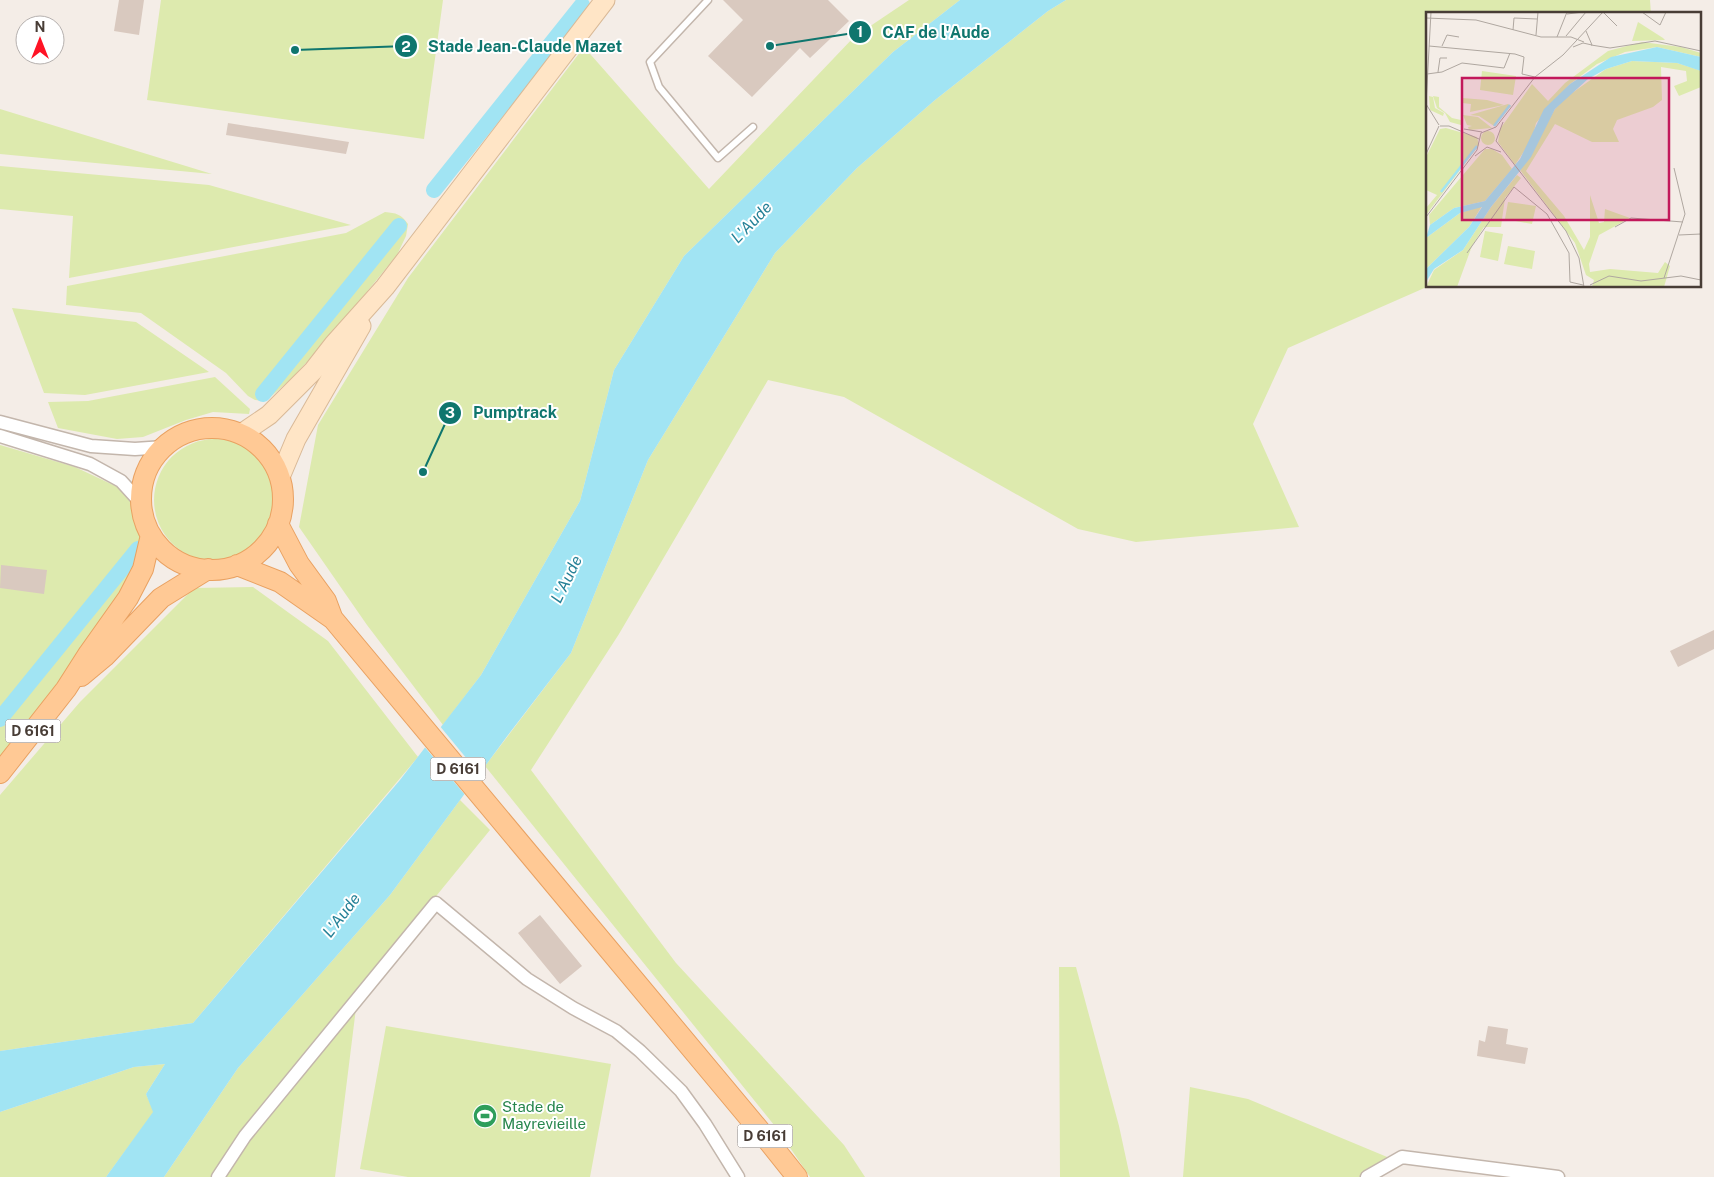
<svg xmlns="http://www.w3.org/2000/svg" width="1714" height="1177" viewBox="0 0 1714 1177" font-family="'Public Sans',sans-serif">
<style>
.green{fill:#ddeaae}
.water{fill:#a1e4f3}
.pier{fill:#f4ede7}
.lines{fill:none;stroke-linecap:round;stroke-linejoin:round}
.canal{stroke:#a1e4f3;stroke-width:16}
.building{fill:#d9c9bf}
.service-casing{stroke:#c3b6ac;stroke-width:9}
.minor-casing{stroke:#c3b6ac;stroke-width:15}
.secondary-casing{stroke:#d9b997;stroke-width:21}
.primary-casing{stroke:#e9a161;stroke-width:22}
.service{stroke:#fff;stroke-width:6}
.minor{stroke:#fff;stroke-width:12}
.secondary{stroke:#ffe5c6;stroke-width:19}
.primary{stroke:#ffc995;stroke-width:20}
.labels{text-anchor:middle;stroke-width:4;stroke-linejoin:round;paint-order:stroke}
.shield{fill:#fff;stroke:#7f7772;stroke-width:1}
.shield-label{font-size:14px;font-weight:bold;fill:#483d36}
.leisure-label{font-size:15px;fill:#27864d;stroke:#fff;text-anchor:start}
.water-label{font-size:16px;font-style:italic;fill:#258197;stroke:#fff}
.inset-river{fill:none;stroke:#a1e4f3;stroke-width:2.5}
.inset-road{fill:none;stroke:#afa7a0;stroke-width:1}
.view{fill:#c2185b;fill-opacity:0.15;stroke:#c2185b;stroke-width:2.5}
.inset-edge{fill:none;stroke:#483d36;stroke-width:2.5}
.leader{fill:none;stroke:#0f766e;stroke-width:2}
.callout-dot{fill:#0f766e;stroke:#fff;stroke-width:2}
.mark-label{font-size:15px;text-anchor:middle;font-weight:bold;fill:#fff}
.callout-label{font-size:16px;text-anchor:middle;font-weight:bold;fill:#0f766e;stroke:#fff;stroke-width:4;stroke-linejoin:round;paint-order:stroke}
</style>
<rect width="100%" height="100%" fill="#f4ede7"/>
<path class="green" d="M161 0H443L424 139 147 100Z
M909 0H960L893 52 684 256 614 370 580 501 481 675 443 725 367 625 299 527 318 425 408 278 584 47 709 189 854 37Z
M1066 0H1650L1651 14H1428L1429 286 1288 348 1253 424 1299 527 1136 542 1078 529 844 397 768 380 619 634 531 770 676 963 844 1145 865 1177H810L778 1130 485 766 571 653 648 460 775 253 857 168 935 100 1048 11Z
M0 109 212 174 0 154Z
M0 166 209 185 351 225 69 278 73 216 0 209Z
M385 212C396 213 401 214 408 224L406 236 397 255 361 299 329 338 292 378 266 401 255 400 248 396 226 373 141 313 66 305 67 286 346 233Z
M12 308 136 322 209 372 85 395 44 393Z
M215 377 250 409 249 414 213 412 186 420 143 437 117 439 58 428 48 402 88 401Z
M154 500a61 61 0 1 1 122 0a61 61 0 1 1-122 0Z
M0 445 75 467 124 490 134 506 139 529 142 557 107 619 0 757Z
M253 587 328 641 418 757 193 1023 0 1051V795L80 702 194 588Z
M460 800 490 830 358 992 335 1177H164L238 1068 390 895Z
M1059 967H1076L1119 1126 1130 1177H1060Z
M386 1026 611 1064 590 1177H408L360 1169Z
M165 1064 146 1094 154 1112 106 1177H0V1112L134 1067Z
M1190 1087 1248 1099 1392 1159 1360 1177H1183Z"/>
<path class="water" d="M960 0H1066L1048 11 935 100 857 168 775 253 648 460 571 653 508 735 390 895 238 1068 164 1177H106L153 1112 146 1094 165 1064 134 1067 0 1112V1051L193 1023 400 780 481 675 580 501 614 370 684 256 893 52Z"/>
<path class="pier" d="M439 725 481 776 466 796 423 745Z"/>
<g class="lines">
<path class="canal" d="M434 190 582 5
M263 394 399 226
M0 719 138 549"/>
</g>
<path class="building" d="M119 0H144L139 35 114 31Z
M723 0H828L849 21 810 58 800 48 752 97 708 56 743 20Z
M228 123 349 142 346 154 226 135Z
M1 565 47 570 44 594 0 588Z
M1714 630V649L1678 667 1670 651Z
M540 915 582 966 560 984 518 933Z
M1488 1026 1508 1029 1506 1044 1528 1048 1525 1064 1477 1056 1479 1040 1485 1042Z"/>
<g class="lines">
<g class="service-casing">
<path id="service" d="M708 0 650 62 659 87 718 158 753 127"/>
</g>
<g class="minor-casing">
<path id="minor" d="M0 422 91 446 135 449 164 447
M0 436 90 464 121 481 141 503
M218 1177 245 1136 436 903 527 979 573 1008 616 1031 640 1051 681 1091 705 1124 738 1177
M1367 1177 1402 1157 1558 1177"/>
</g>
<g class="secondary-casing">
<path id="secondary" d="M241 434 269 415 313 371 334 344 385 287 605 0
M280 477 296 439 361 326"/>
</g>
<g class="primary-casing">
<path id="primary" d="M141 499a71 71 0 1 1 142 0a71 71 0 1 1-142 0Z
M278 524 299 564 326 601 332 617
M237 565 280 582 333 619 761 1132 797 1177
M81 676 105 656 161 598 208 569
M0 773 66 689 89 653 128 598 143 569 151 535"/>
</g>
<use href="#service" class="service"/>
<use href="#minor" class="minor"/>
<use href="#secondary" class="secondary"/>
<use href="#primary" class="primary"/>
</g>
<defs>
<g id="stadium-disc" transform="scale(1.25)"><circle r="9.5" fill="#2e9e5b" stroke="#fff"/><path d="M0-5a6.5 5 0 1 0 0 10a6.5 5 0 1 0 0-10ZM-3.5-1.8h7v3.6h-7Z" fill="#fff"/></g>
</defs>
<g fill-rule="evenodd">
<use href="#stadium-disc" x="485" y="1116"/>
</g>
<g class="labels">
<g class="shield">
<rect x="5.5" y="719.5" width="55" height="23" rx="4"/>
<rect x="430.5" y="757.5" width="55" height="23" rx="4"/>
<rect x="737.5" y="1124.5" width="55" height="23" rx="4"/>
</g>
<g class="shield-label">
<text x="33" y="736">D 6161</text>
<text x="458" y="774">D 6161</text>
<text x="765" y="1141">D 6161</text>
</g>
<g class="leisure-label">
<text x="502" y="1112">Stade de<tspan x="502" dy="17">Mayrevieille</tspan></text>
</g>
<g class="water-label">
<text transform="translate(751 222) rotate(-46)" y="6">L'Aude</text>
<text transform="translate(566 579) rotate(-64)" y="6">L'Aude</text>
<text transform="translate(341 915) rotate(-53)" y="6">L'Aude</text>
</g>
</g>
<g transform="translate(1426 12)">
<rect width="275" height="275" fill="#f4ede7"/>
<path d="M212 10 237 26 239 28 206 29ZM216 30 255 35 275 41V45L231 35 199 40 171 52 144 72 110 111 106 127 89 153 72 130 74 117 106 72 122 89 139 71 182 39ZM206 49 251 51 270 57 275 59V75L253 84 248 74 261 69 260 59 235 55 236 88 227 95 191 108 187 117 193 130H166L129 112 100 159 138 204 158 238 164 225V183L173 211 178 210 179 197 204 206 173 223 163 252 164 260 184 257 232 261 239 250 244 254 238 275H166L168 268 160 263 149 231 94 158 129 97 139 86 180 57ZM56 59 90 64 87 83 54 78ZM3 84 7 85 9 96 18 101 17 104 4 98ZM7 84 13 85V95L26 106 35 108V113L24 110 19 101 11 96ZM36 86 61 88 78 93 44 100 45 92 36 91ZM82 92 85 94 68 114 53 104 44 103ZM37 103 52 105 66 116 43 118 42 115 46 114 41 113ZM20 116 51 125 53 133 0 203V196L11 183 0 178V145L14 117ZM55 126a7 7 0 1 1 14 0a7 7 0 1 1-14 0ZM59 137H66L76 143 86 157 59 189 28 196 4 213 3 203ZM91 163 95 166 79 186 75 215H58L46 234 31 275H0L8 258 37 238 65 195ZM82 190 110 194 106 212 79 207ZM56 194 43 215 0 257V226L34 201ZM59 219 77 222 72 249 54 245ZM82 234 109 239 106 257 78 252Z" fill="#ddeaae"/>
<path d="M231 35 275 45V59L251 51 206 49 180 57 162 67 129 97 105 145 65 195 37 238 8 257 0 270V257L43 215 56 195 34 201 0 226 4 213 28 196 59 189 94 147 118 97 144 72 185 45Z" fill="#a1e4f3"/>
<path class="inset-river" d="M68 114 84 93M15 180 51 134"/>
<path class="inset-road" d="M5 0 0 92 13 113M177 0 191 14M216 0 234 13 240 0M141 2 157 0M0 6 50 8 115 25H145L158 30M87 18 88 6 111 7M160 19 166 33M110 23 112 0M140 24 160 0M131 25 141 0M165 33 184 36 229 29 275 39M3 34 89 42 98 45 96 62 109 65M16 34 21 23 33 25M147 35 157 31 166 33M12 60 14 46H21M1 62 16 60 36 51 78 56 84 41M77 110 70 129 140 219 153 246 158 275M14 114H23L53 127M38 117 56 120M0 142 13 114M49 144 61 135 75 140M0 205 51 138 55 121 70 115 109 65 137 43 177 0M189 215 205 206 257 210M253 223 275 222M41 241 88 175 121 202 143 241 144 270 157 273M238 266 259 202 248 156M164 273 183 264 215 269 255 264 275 268"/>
<path class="view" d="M36 66H243V208H36Z"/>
<rect width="275" height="275" class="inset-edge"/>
</g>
<path class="leader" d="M770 46L860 32M295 50L406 46M423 472L450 413"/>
<g class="callout-dot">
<circle cx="770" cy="46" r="5"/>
<circle cx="295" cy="50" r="5"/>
<circle cx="423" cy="472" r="5"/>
<circle cx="860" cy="32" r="12"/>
<circle cx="406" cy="46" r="12"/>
<circle cx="450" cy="413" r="12"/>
</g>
<g class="mark-label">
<text x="860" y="37">1</text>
<text x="406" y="52">2</text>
<text x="450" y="418">3</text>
</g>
<g class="callout-label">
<text x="936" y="38">CAF de l'Aude</text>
<text x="525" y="52">Stade Jean-Claude Mazet</text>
<text x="515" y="418">Pumptrack</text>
</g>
<g transform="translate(40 40)"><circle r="24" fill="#ffffff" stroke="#b6b1af"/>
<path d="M0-4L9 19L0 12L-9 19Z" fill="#ff1325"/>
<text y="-8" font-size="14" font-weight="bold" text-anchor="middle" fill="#483d36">N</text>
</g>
</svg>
